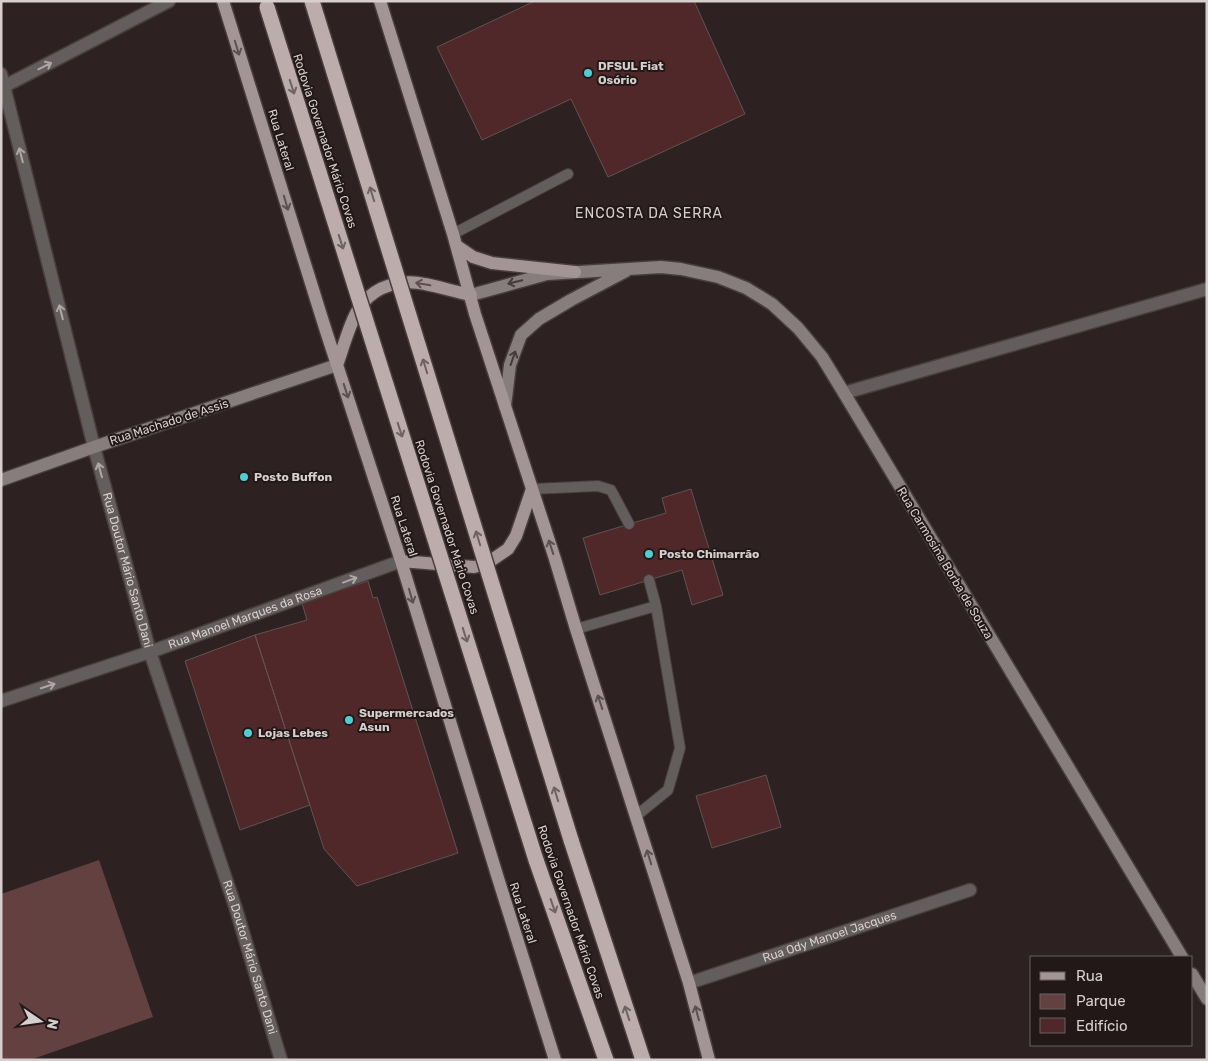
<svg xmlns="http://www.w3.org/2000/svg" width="1208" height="1061" viewBox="0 0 1208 1061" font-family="Rubik,sans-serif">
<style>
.green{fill:#644141}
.building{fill:#502829;stroke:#615353}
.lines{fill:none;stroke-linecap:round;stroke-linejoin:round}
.lane-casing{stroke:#483d3d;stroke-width:12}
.street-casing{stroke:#483d3d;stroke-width:15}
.secondary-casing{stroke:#483d3d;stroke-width:15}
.primary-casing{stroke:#483d3d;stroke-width:15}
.highway-casing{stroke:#483d3d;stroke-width:18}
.lane{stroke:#645d5d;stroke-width:10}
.street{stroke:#645d5d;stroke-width:12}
.secondary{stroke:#877d7d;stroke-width:12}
.primary{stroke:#a39595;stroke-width:12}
.highway{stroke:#bcacab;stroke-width:15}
.highway-bridge-casing{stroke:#483d3d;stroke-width:18;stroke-linecap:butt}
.highway-bridge{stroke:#bcacab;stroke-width:15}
.oneway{stroke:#5d5050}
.oneway2{stroke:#afa7a6}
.oneway3{stroke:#706262}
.oneway4{stroke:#463b3b}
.poi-dot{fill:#51ccd1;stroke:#231818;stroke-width:2}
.labels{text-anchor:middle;stroke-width:4;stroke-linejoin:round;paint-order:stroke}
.poi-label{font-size:12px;font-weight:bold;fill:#d7cfce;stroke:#231818;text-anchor:start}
.street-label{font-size:12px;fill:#d7cfce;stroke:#231818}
.neighbourhood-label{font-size:14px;letter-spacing:1px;fill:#d7cfce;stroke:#231818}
</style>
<rect width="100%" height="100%" fill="#2d2121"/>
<path class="green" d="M99 860 153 1017 30 1060H1V894Z"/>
<path class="building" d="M535 1H694L745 114 608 177 571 99 482 140 437 47Z
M691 489 723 595 692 605 682 570 600 595 583 538 666 513 662 498Z
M368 581 373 598 377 597 458 853 357 886 324 849 255 635 307 620 302 603Z
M255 635 310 805 240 830 185 661Z
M766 775 781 827 712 848 696 796Z"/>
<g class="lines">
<g class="lane-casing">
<path id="lane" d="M453 234 568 174
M532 489 598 486 611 490 629 524
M576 629 656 606
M636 816 668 790 680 748 656 606 649 580"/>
</g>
<g class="street-casing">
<g id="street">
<path id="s1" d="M1 74 94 447 150 652 236 909 281 1060"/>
<path d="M1 88 169 1"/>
<path d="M844 393 1207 289"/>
<path id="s2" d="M1 701 150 652 401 561"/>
<path id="s3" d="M689 983 970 890"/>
</g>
</g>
<g class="secondary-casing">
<path id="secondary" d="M471 295 547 274 661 267 681 269 718 277 746 288 772 304 798 328 822 357 844 393 1182 957
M505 406 510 365 521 335 539 319 571 300 626 271
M1 480 94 447 337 365
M1192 974 1207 999"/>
</g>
<g class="primary-casing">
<path id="primary" d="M223 1 325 328 401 561 497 875 555 1060
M380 1 453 234 475 314 555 559 576 629 689 983 709 1060
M457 246 473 257 492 263 575 272
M337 365C343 349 351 317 362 304 377 285 402 279 425 284 441 287 455 292 471 295
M401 561 474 567 486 564 508 549 516 536 532 489"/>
</g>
<g class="highway-casing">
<path id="highway" d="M571 840 643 1060
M536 860 606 1060"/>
</g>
<use href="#lane" class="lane"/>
<use href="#street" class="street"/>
<use href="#secondary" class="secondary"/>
<use href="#primary" class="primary"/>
<use href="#highway" class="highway"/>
<g class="highway-bridge-casing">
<path id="highway-bridge" d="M312 1 571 840
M267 7 536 860"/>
</g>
<use href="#highway-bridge" class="highway-bridge"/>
</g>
<defs><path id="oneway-shaft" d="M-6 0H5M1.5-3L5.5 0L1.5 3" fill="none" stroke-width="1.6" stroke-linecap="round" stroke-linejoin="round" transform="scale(1.25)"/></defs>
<g class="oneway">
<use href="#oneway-shaft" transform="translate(237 48) rotate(73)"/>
<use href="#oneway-shaft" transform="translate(286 203) rotate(73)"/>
<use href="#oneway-shaft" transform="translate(423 284) rotate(-170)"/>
<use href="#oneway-shaft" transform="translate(346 391) rotate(72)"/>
<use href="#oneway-shaft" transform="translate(551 547) rotate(-108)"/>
<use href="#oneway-shaft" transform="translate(411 596) rotate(74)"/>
<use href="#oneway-shaft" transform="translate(600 702) rotate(-108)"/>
<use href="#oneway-shaft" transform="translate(649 857) rotate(-107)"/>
<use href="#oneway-shaft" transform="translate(697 1013) rotate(-105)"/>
</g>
<g class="oneway2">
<use href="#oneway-shaft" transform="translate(45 66) rotate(-27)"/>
<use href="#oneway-shaft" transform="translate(21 155) rotate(-104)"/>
<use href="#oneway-shaft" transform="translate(61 312) rotate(-104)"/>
<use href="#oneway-shaft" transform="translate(100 470) rotate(-105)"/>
<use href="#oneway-shaft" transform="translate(350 580) rotate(-20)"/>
<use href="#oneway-shaft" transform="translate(48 686) rotate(-18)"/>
</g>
<g class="oneway3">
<use href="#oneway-shaft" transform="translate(292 87) rotate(72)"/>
<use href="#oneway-shaft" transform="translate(372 194) rotate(-107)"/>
<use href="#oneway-shaft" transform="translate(341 242) rotate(72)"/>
<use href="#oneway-shaft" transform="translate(425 366) rotate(-107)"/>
<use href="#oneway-shaft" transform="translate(400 430) rotate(72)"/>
<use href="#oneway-shaft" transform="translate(478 538) rotate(-107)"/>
<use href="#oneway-shaft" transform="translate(465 635) rotate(72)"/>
<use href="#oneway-shaft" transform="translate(556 794) rotate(-107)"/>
<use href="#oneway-shaft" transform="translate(553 906) rotate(71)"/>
<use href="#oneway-shaft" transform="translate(627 1013) rotate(-108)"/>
</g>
<g class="oneway4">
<use href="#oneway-shaft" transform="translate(515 282) rotate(166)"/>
<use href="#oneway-shaft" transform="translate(513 358) rotate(-71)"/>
</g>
<g class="poi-dot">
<circle cx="588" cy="73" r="5"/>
<circle cx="244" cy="477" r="5"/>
<circle cx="649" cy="554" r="5"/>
<circle cx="349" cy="720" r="5"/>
<circle cx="248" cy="733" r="5"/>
</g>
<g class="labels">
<g class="poi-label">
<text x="598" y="70">DFSUL Fiat<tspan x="598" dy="14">Osório</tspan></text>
<text x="254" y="481">Posto Buffon</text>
<text x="659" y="558">Posto Chimarrão</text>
<text x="359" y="717">Supermercados<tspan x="359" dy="14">Asun</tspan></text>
<text x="258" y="737">Lojas Lebes</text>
</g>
<g class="street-label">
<text transform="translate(281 140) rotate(73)" y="4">Rua Lateral</text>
<text transform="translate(325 141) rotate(72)" y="4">Rodovia Governador Mário Covas</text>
<text transform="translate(169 422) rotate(-18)" y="4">Rua Machado de Assis</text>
<text transform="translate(404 526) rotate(72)" y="4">Rua Lateral</text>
<text transform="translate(447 527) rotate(72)" y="4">Rodovia Governador Mário Covas</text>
<text transform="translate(945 563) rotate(59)" y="4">Rua Carmosina Borba de Souza</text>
<text dy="4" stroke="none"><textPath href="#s1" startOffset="512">Rua Doutor Mário Santo Dani</textPath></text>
<text dy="4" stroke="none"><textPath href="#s2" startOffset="258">Rua Manoel Marques da Rosa</textPath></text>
<text transform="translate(571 912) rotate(71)" y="4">Rodovia Governador Mário Covas</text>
<text transform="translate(523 913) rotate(72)" y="4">Rua Lateral</text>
<text dy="4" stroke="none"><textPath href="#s3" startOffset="148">Rua Ody Manoel Jacques</textPath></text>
<text dy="4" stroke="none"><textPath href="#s1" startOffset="918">Rua Doutor Mário Santo Dani</textPath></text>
</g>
<g class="neighbourhood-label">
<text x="649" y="218">ENCOSTA DA SERRA</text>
</g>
</g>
<rect width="1208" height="1061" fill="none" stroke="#d7cfce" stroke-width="5"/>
<rect x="1030" y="956" width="162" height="90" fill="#231818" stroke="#6b6161"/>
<rect x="1040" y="972" width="25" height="8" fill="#a39595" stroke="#6b6161"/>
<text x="1076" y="981" font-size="15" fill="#d7cfce">Rua</text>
<rect x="1040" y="994" width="25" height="15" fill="#644141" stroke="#6b6161"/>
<text x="1076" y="1006" font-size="15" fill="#d7cfce">Parque</text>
<rect x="1040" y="1018" width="25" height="15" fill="#502829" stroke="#6b6161"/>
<text x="1076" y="1031" font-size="15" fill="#d7cfce">Edifício</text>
<g transform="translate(40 1021) rotate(103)" stroke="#231818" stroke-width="4" paint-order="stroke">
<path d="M0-4L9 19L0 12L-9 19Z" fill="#d7cfce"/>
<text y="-8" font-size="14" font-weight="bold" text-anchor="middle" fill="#d7cfce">N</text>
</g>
</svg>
